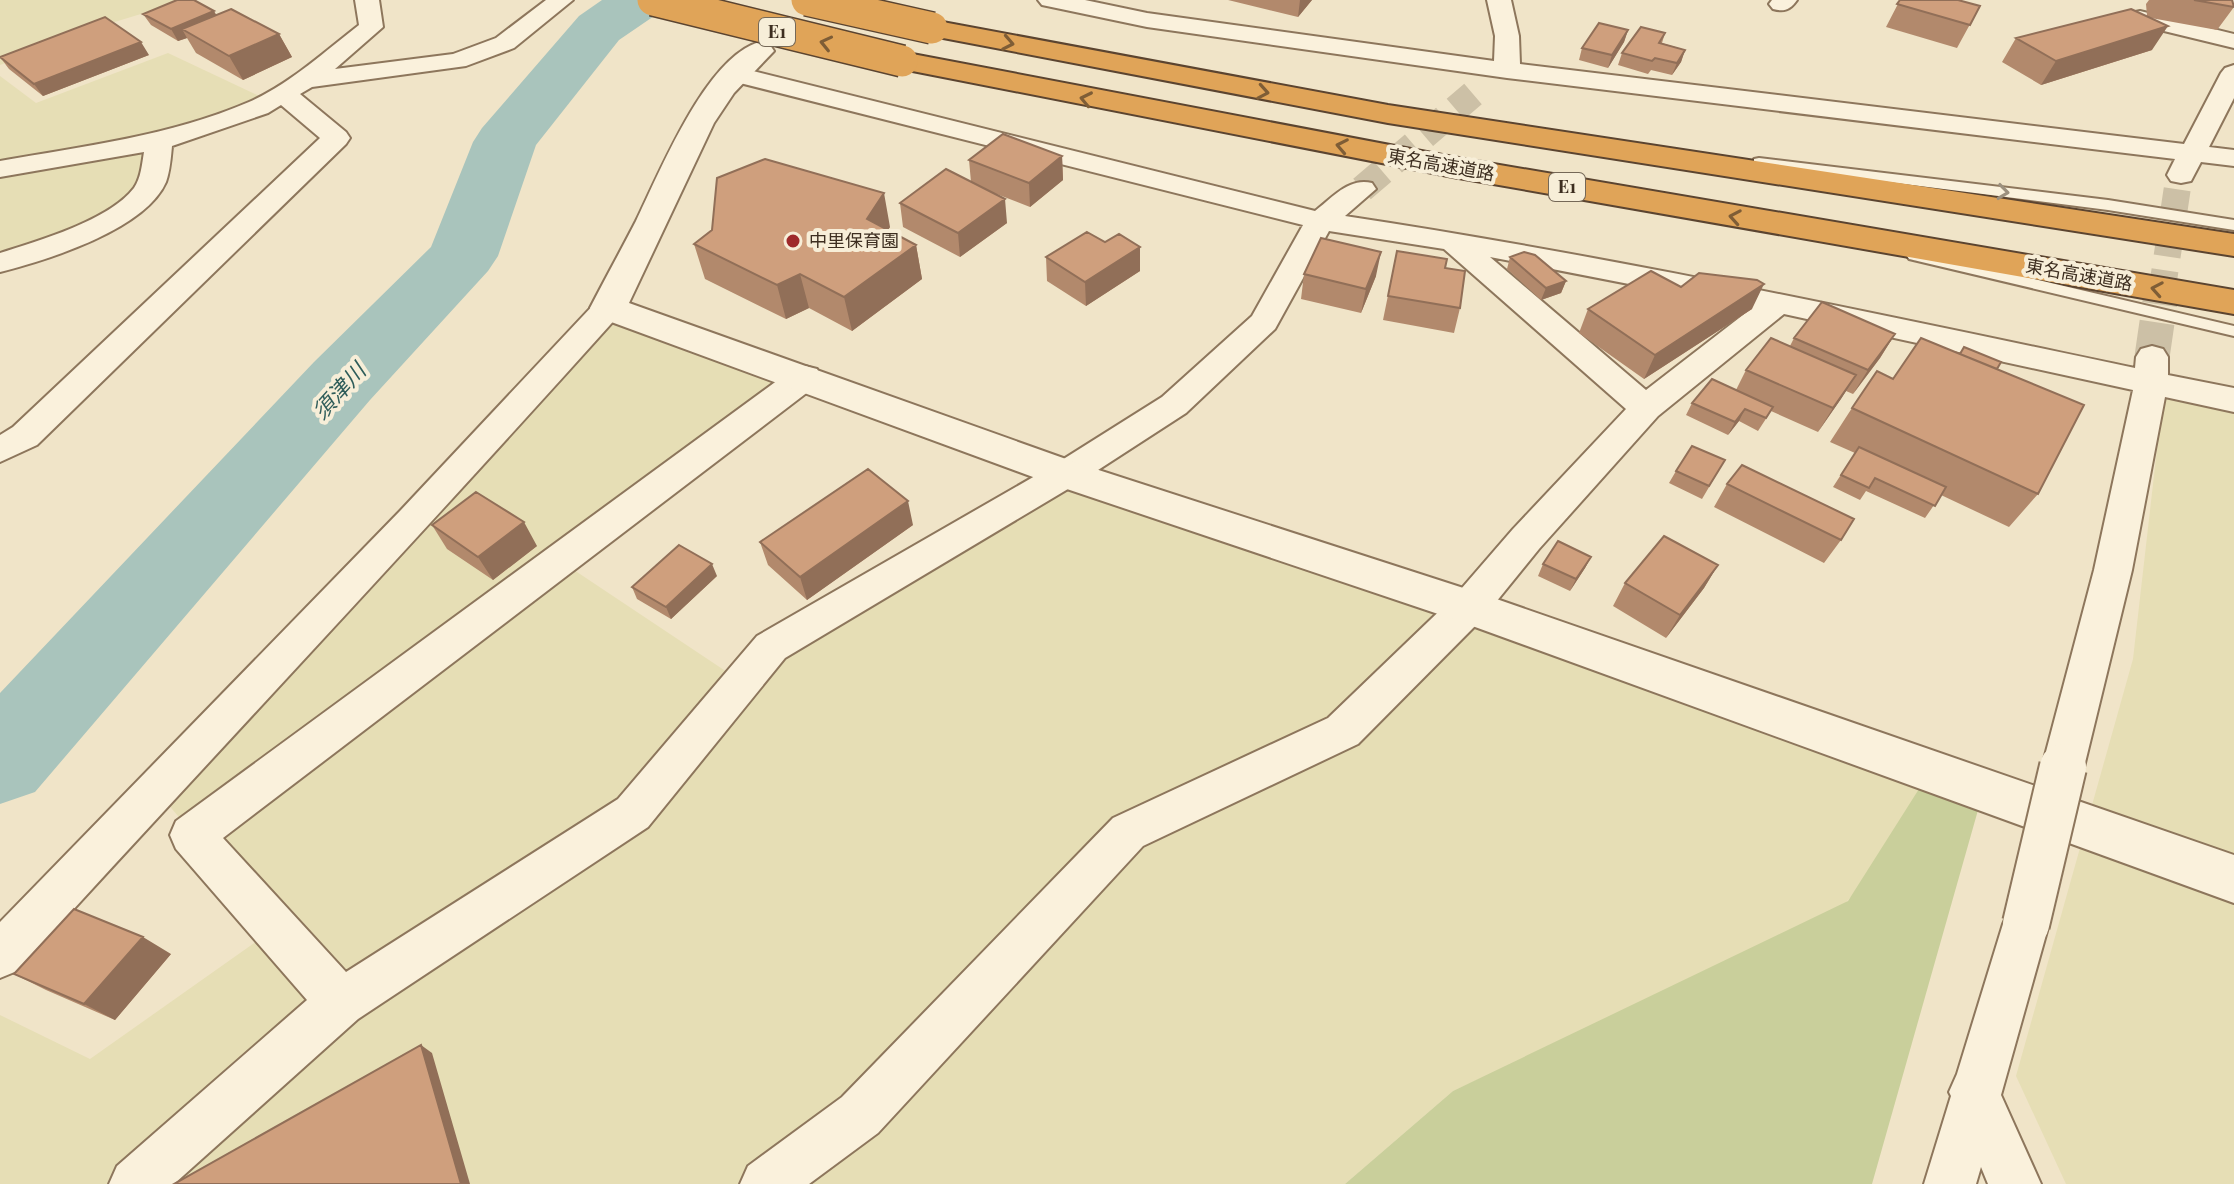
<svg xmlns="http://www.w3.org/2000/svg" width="2234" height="1184" viewBox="0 0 2234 1184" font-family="'Playfair Display','Noto Sans JP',serif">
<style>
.farmland{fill:#e6deb5}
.green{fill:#c9cf9b}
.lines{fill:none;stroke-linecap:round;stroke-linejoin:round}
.river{fill:#a9c4bc;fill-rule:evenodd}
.minor-tunnel-far1{stroke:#ccc0a6;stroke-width:27;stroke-dasharray:27 14;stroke-linecap:butt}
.minor-tunnel{stroke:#ccc0a6;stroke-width:35;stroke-dasharray:35 18;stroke-linecap:butt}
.service-casing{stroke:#8d765c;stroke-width:4}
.minor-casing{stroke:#8d765c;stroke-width:4}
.tertiary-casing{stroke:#8d765c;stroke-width:4}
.motorway-casing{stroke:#5b4430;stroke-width:4}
.service{fill:#faf1dc;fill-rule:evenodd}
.minor{fill:#faf1dc;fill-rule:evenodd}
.tertiary{fill:#faf1dc;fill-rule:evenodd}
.motorway{fill:#e0a458;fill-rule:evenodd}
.minor-bridge-casing{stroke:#8d765c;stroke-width:50;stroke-linecap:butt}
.motorway-bridge-casing{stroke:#5b4430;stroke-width:34;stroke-linecap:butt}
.minor-bridge{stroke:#faf1dc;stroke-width:46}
.motorway-bridge{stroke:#e0a458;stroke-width:31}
.wall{fill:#b2896c}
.shaded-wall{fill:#916f58}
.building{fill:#cf9f7d;stroke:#916f58;stroke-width:2}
.oneway{stroke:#7e5d36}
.oneway2{stroke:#9c907e}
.poi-dot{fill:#9e2a2b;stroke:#f7eed8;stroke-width:3}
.labels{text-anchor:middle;stroke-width:8;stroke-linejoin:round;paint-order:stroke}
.shield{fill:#f7eed8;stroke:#756857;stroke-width:2}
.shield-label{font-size:18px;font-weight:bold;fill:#3d2e20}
.far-street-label{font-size:18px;fill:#3d2e20;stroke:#f7eed8}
.far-poi-label{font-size:18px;fill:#3d2e20;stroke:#f7eed8;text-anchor:start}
.water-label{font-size:22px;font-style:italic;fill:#2f5d5a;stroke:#f7eed8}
</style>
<rect width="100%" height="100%" fill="#f0e4c8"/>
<path class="farmland" d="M0 0H187L108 24 0 65Z
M168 53 270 101 151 136 134 200 0 261V76L36 103Z
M619 312 805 377 568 566 742 682 1064 489 1470 607 1954 779 1834 916 1453 1091 1345 1184H0V1015L90 1059 274 929 155 789Z
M2163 397 2234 410V1184H2066L2016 1076 2133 659Z"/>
<path class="green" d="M1931 770 1984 789 1872 1184H1345L1453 1091 1848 901Z"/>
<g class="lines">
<path class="river" d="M602 0H668L660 12 619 40 536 145 498 256 488 271 370 400 35 792 0 804V693L314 362 431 247 473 142 482 128 579 16Z"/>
<path class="minor-tunnel-far1" d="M1362 189 1473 94
M2161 297 2179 177"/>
<path class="minor-tunnel" d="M2152 357 2161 295"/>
<g class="service-casing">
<path id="service" d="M1759 158 2108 200 2234 220V230L2108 210 1754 165V159Z
M1915 251 2234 326V336L1909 259 1907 256Z"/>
</g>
<g class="minor-casing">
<path id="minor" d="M355 0H379L383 27 335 69 453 54 496 38 546 0H573L514 48 466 66 312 87 300 94 346 132 350 138 346 144 37 445 0 462V435L13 427 320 138 281 105 268 113 172 146C171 157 170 171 166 182 145 230 47 260 0 272V253C38 241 110 220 134 188 141 178 142 164 144 152L0 177V161C84 146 170 136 249 102 290 84 324 52 359 25Z
M1038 0H1085L1147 13 1494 61 1495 36 1487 0H1511L1519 36 1520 64 2184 144 2221 73 2225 68 2234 65V98L2209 147 2234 150V166L2201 162 2191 181 2181 183 2171 181 2167 175 2175 159 1507 78 1147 27 1042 5Z
M1772 0H1797C1790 10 1784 12 1773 9L1769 4Z
M2140 11 2234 34V48L2131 23 2128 18 2131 13Z
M733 66 1315 211C1332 198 1349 177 1372 183L1376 189 1345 216C1610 256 1873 313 2135 368L2136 357 2141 349 2152 346 2163 349 2168 357V375L2234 388V412L2165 397 2132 570 2084 767 2078 780 2063 785 2048 780 2042 767 2094 570 2133 390 1784 314 1658 416 1539 549 1483 618 1358 744 1143 846 878 1133 809 1184H740L748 1166 842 1097 1113 818 1328 718 1455 596 1513 529 1626 409 1444 249 1329 231 1275 329 1186 413 1078 483 785 658 648 827 358 1019 174 1184H109L117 1166 307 1000 176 849 170 835 176 821 793 369 805 366 817 369 821 377 817 385 223 838 346 972 618 799 757 636 1054 465 1162 397 1252 316 1303 225 724 79 720 74 724 69ZM1490 257 1752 308 1646 390Z
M608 298 619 301 624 308 619 315C421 536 217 752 17 971L0 978V922L400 511 597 301Z
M2026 902 2042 908 2049 924 2001 1095 2041 1184H1988L1981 1167 1976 1184H1924L1951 1096 1949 1092 1957 1074 2003 924 2010 908Z"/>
</g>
<g class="tertiary-casing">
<path id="tertiary" d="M760 42 770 45 774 51 734 93 714 123 629 303 1080 464 1485 595 2234 855V903L1453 619 1052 484 595 316 590 308C605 279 621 250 636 221 659 174 706 56 760 42Z"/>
</g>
<g class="motorway-casing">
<path id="motorway" d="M932 20 1388 105 2234 234V256L1388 123 922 34 918 28 922 22Z
M902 52 1453 157 2234 290V314L1453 177 892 67 887 61 892 55Z"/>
</g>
<use href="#service" class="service"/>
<use href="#minor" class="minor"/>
<use href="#tertiary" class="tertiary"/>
<use href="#motorway" class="motorway"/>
<g class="minor-bridge-casing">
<path id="minor-bridge" d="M2026 924 2063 767"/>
</g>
<g class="motorway-bridge-casing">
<path id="motorway-bridge" d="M653 0 902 61
M807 0 932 28"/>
</g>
<use href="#minor-bridge" class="minor-bridge"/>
<use href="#motorway-bridge" class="motorway-bridge"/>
</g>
<path class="wall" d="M1228 0H1312L1298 17Z
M1900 0 1980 6 1957 48 1886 27Z
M2149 0H2232L2234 7 2217 30 2151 18 2152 50 2041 85 2002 62 2016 38 2147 16 2146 4Z
M143 14 217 15 279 34 292 57 243 80 196 53 187 38 178 41 151 25Z
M1628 30 1624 42 1608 68 1579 60 1582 48Z
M1665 33 1662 43 1685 50 1681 62 1672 75 1651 70 1648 74 1618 65 1622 53Z
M149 55 43 96 9 69 0 57Z
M1062 156 1063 180 1030 207 986 190 1007 223 960 257 903 227 900 203 971 182 969 160Z
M890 227 888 230 916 245 922 279 852 331 809 308 786 319 705 279 694 244 712 230Z
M1105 242 1140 247V271L1086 306 1047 281 1046 257Z
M1397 251 1445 268 1460 308 1454 333 1383 320Z
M1510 257 1566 281 1561 293 1541 300 1507 269Z
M1304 274 1376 276 1361 313 1301 299Z
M1681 287 1752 309 1644 379 1579 333 1588 309Z
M1895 334 1880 358 1853 394 1846 391 1818 432 1771 411 1758 431 1739 421 1728 435 1686 415 1692 403 1736 390 1746 370 1790 346 1794 338Z
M1964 347 1997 369 2038 494 2009 527 1941 495 1925 518 1866 491 1860 500 1833 487 1855 453 1830 442 1852 408 1959 354Z
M1725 460 1702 499 1669 483 1676 471Z
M1727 484 1841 540 1824 563 1714 507Z
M432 525 537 546 493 580 447 549Z
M913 525 807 600 768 565 760 542Z
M1591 557 1585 568 1570 591 1538 576 1543 564Z
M1718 565 1704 588 1666 638 1613 606 1625 583Z
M717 576 671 619 637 599 632 587Z
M171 954 115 1020 46 990 14 974Z"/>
<path class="shaded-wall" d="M1300 0H1312L1298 17Z
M214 11 221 23 182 29 187 38 178 41 171 29Z
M2168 26 2152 50 2041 85 2056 61Z
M1628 30 1624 42 1608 68 1612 55Z
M279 34 292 57 243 80 229 56Z
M141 42 149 55 43 96 34 84Z
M1685 50 1681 62 1672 75 1677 63Z
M1062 156 1063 180 1030 207 1029 183Z
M884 193 890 227 873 253 867 219Z
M1005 199 1007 223 960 257 958 233Z
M916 245 922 279 852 331 844 297Z
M1140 247V271L1086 306 1085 282Z
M1381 252 1376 276 1361 313 1366 289Z
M800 274 809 308 786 319 777 285Z
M1566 281 1561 293 1541 300 1546 288Z
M1764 284 1752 309 1644 379 1655 355Z
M1895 334 1880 358 1853 394 1868 370Z
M1856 375 1841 399 1818 432 1833 408Z
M1745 409 1739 421 1728 435 1735 422Z
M908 501 913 525 807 600 800 577Z
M524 522 537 546 493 580 478 557Z
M1591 557 1585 568 1570 591 1576 579Z
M712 564 717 576 671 619 666 607Z
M1718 565 1704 588 1666 638 1680 615Z
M143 937 171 954 115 1020 84 1004Z
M421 1045 432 1053 470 1184H461Z"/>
<path class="building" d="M177 0H194L214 11 171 29 143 14Z
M1900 0H1958L1980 6 1970 25 1897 4Z
M2194 0H2232L2234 7Z
M231 9 279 34 229 56 182 29Z
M2131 9 2168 26 2056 61 2016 38Z
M105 17 141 42 34 84 0 57Z
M1599 23 1628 30 1612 55 1582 48Z
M1641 27 1665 33 1659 43 1685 50 1677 63 1655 58 1652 61 1622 53Z
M1003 134 1062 156 1029 183 969 160Z
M765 159 884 193 867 219 916 245 844 297 800 274 777 285 694 244 712 230 717 178Z
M946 169 1005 199 958 233 900 203Z
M1087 232 1105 242 1119 234 1140 247 1085 282 1046 257Z
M1321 238 1381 252 1366 289 1304 274Z
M1397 251 1447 259 1445 268 1465 271 1460 308 1388 296Z
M1524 252 1535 255 1566 281 1546 288 1510 257Z
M1651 271 1681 287 1699 273 1757 280 1764 284 1655 355 1588 309Z
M1822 302 1895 334 1868 370 1794 338Z
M1771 338 1856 375 1833 408 1746 370Z
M1921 338 2084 405 2038 494 1852 408 1877 371 1893 379Z
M1964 347 2001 362 1997 369 1960 354Z
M1712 379 1773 407 1766 418 1745 409 1735 422 1692 403Z
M1692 446 1725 460 1709 486 1676 471Z
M1859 447 1946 487 1935 506 1875 478 1869 488 1841 475Z
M1742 465 1854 519 1841 540 1727 484Z
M868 469 908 501 800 577 760 542Z
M476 492 524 522 478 557 432 525Z
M1664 536 1718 565 1680 615 1625 583Z
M1558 541 1591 557 1576 579 1543 564Z
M679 545 712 564 666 607 632 587Z
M74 909 143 937 84 1004 14 974Z
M421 1045 461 1184H174Z"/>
<defs><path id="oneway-chevron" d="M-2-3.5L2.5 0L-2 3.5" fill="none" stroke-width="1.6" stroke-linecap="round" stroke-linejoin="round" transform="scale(2)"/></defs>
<g class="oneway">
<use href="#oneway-chevron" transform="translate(826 43) rotate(-167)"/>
<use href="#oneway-chevron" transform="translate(1008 43) rotate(11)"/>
<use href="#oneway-chevron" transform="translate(1263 92) rotate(10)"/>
<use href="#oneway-chevron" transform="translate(1086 99) rotate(-168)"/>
<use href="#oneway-chevron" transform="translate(1342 146) rotate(-169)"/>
<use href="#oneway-chevron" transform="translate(1735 217) rotate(-170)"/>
<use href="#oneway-chevron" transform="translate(2157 289) rotate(-170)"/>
</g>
<use class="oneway2" href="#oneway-chevron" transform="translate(2003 192) rotate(7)"/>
<circle class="poi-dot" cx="793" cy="241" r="8"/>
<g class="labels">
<g class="shield">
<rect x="759" y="18" width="36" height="28" rx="6"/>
<rect x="1549" y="173" width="36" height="28" rx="6"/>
</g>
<g class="shield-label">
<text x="777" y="38">E1</text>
<text x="1567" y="193">E1</text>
</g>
<g class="far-street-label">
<text transform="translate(1441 165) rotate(10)" y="6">東名高速道路</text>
<text transform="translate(2079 275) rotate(10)" y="6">東名高速道路</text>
</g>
<g class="far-poi-label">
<text x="809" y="247">中里保育園</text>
</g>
<g class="water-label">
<text transform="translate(339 391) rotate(-48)" y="8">須津川</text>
</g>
</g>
</svg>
